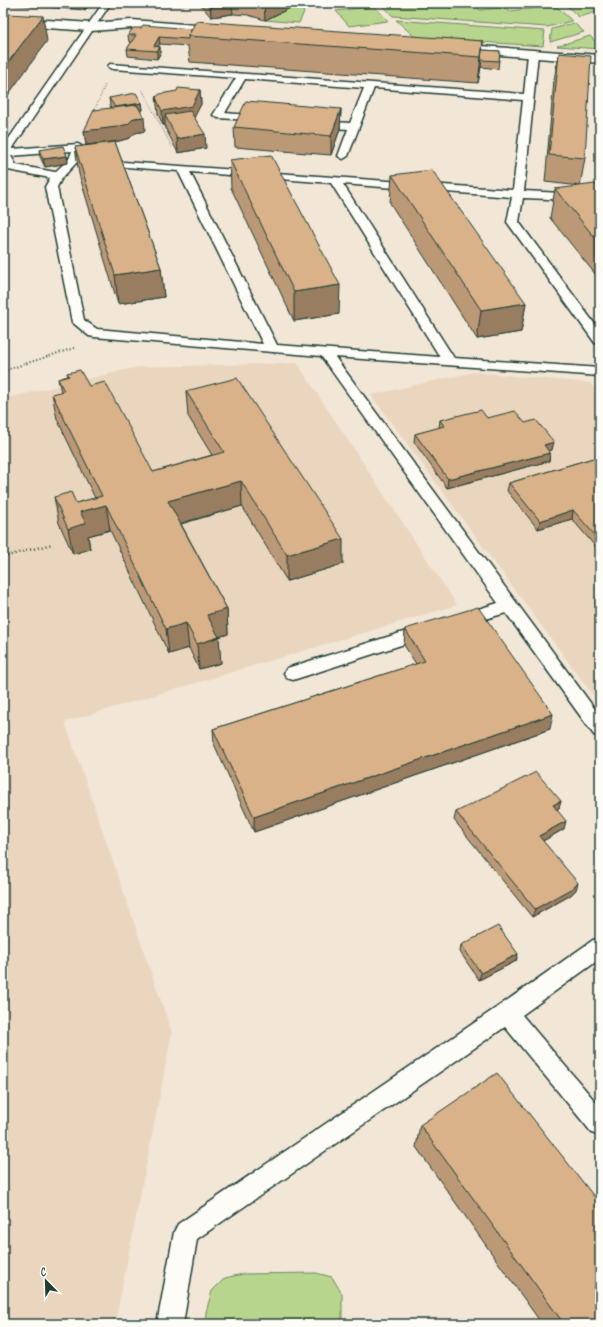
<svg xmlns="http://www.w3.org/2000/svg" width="603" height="1327" viewBox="0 0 603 1327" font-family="Caveat,sans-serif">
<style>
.built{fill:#ead6bf}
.green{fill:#b7d58d;stroke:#6b8960}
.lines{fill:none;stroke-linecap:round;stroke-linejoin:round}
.lane-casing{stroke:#1f3d34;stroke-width:3}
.street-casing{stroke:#1f3d34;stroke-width:3}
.path-far2{stroke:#1f3d34;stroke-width:1.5;stroke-dasharray:0.5 2;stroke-linecap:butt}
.path-far1{stroke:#1f3d34;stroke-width:2;stroke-dasharray:1 2.5;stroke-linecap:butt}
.path{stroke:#1f3d34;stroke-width:2.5;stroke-dasharray:1 3;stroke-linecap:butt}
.lane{fill:#fdfcf7;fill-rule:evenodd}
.street{fill:#fdfcf7;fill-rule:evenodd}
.wall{fill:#b97;stroke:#1f3d34}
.shaded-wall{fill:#987d61;stroke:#1f3d34}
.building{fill:#d9b28a;stroke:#1f3d34}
</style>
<rect width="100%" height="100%" fill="#f2e6d6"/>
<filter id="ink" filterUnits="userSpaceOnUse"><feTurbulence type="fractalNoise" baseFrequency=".025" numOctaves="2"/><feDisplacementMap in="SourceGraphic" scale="8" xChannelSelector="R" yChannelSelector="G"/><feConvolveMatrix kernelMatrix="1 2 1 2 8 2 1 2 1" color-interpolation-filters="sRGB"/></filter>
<g filter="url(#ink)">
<path class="built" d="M297 363 457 605 65 722 172 1033 115 1324H3V399L138 367Z
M474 372 590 383 600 394V705L371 395Z"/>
<path class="green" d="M275 3H295L304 12 299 23 265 20 289 8Z
M379 3H418L420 5 445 3 449 8 475 5 480 10 506 7 510 11 556 6 572 21 547 27 393 16Z
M591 3 600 11 579 17 565 4Z
M374 6 388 21 349 26 336 11Z
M396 20 545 31 543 46 416 38Z
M574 23 584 32 550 42 552 29Z
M590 36 600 46V49L557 46Z
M316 1273 332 1277 342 1294V1324H205L206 1312 212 1291 225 1278 243 1274Z"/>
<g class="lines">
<g class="lane-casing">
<path id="lane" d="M103 3H111L12 149 78 144 83 147 79 160 62 178 57 187 84 320 97 329 263 344 178 171 100 165 96 164 95 162 96 160 513 190 523 100 374 88 348 156 343 159 338 156 348 129 318 127 313 124 318 121 350 123 364 88 245 79 225 113 262 116 267 119 266 121 218 118 213 115 236 78 113 69 110 68 108 66 110 64 524 94 528 54 533 51 538 54 524 191 600 195V201L523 198 519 222 600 331V344L595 343 507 222 512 197 343 184 454 358 600 368V376L335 357 600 716V737L594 735 506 613 461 626 455 624 453 620 455 616 498 603 321 356 94 337 89 336 72 322 45 187 50 178 8 170 3 161V147ZM72 151 69 159 55 172 16 165 11 156ZM190 172 331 183 440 357 277 345Z
M426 625 432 627 434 631 432 635 293 680 287 678 284 673 287 668Z
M600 938V959L522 1015 600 1107V1136L592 1133 505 1027 197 1239 183 1324H157L174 1232 178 1224 499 1006 593 940Z"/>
</g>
<g class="street-casing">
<path id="street" d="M3 17 91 23 132 20 222 27 228 31 222 35 132 28 91 31 3 25Z
M454 44 600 55V63L450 51 448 48Z"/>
</g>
<path class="path-far2" d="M304 6 337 3
M142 89 172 147
M93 114 105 85"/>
<path class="path-far1" d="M3 371 74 348"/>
<path class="path" d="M3 557 52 544"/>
<use href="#lane" class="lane"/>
<use href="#street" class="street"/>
</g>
<path class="wall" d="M3 3H90L85 10 3 4Z
M128 3H161L158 7 146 6V3L144 6 128 5Z
M199 3H290V8L265 20 248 15 233 14 211 17Z
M141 28 192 29 483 41 482 50 500 51 498 69 481 67 478 83 190 62 188 46 160 44 158 46 160 47V54L157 59 128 56 127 49 132 42H129L128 35Z
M559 53 585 158 580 186 545 182 554 80Z
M200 90 201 104 194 117 206 148 178 153 166 129 165 125H163L158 114 156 97Z
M109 98 142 103 143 110 140 111 145 131 135 133 130 138 119 141 115 142 161 268 164 297 118 304 79 174 75 147 108 143 86 145 84 131 111 108 110 105Z
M341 109 340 129 331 155 235 147 234 127Z
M39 150 67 156 68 163 45 167 40 157Z
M230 160 339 314 294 321 231 188Z
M392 175 526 303 521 332 477 339 390 203Z
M555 189 600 190V280L550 218Z
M67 373 89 386 153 472 212 455 188 416 186 391 343 564 287 581 242 506 181 524 227 609 228 634 218 637 221 663 199 669 189 648 169 654 110 530 88 536 90 549 73 554 59 523 54 497 76 503 95 498 57 419 52 394 61 392 58 379 68 376Z
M487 418 525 423 552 450 549 451 550 453 549 461 447 488 414 442 415 434 439 428 440 420Z
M600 456V552L572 519 538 529 507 491 509 483Z
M600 595V610L595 604 597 596Z
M405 629 550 729 254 832 214 744 213 729 416 664 404 645Z
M561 801 559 808 557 810 564 829 543 841 576 890 571 895 532 917 454 820 456 812Z
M461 945 518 954 516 961 479 980 460 952Z
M420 1125 600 1324H542L416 1147Z"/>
<path class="shaded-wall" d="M84 3H90L85 10Z
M158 3H161L158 7Z
M210 3H232L233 14 211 17Z
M264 3H290V8L265 20Z
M43 16 47 41 3 102V69Z
M159 37 160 44 155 51 154 46Z
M483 41 481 67 478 83 481 57Z
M160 47V54L157 59V51Z
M200 90 201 104 193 120 165 115V125H163L162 111Z
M142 103 143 110 116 115 115 107Z
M341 109 340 129 331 155V136Z
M144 117 145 131 135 133 130 138 119 141 86 145 84 131 134 118Z
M205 134 206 148 178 153 177 139Z
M67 156 68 163 45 167 43 159Z
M161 268 164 297 118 304 115 275Z
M340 285 339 314 294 321V292Z
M526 303 521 332 477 339 481 310Z
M554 442 552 450 542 453 544 445Z
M550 453 549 461 447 488 448 479Z
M241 481 242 506 171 526 168 501Z
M106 505 110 530 88 536 90 549 73 554 68 529 80 512Z
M573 510 572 519 538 529 540 521Z
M343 539V564L287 581V555Z
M227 609 228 634 209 640 207 615Z
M186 623 189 648 169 654 166 629Z
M219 637 221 663 199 669 197 644Z
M553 714 550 729 254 832V817Z
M561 801 559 808 551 813 553 805Z
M566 821 564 829 537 844 539 836Z
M578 883 576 890 571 895 532 917 535 909Z
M518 954 516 961 479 980 481 973Z"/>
<path class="building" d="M8 14 43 16 3 69V20Z
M196 21 483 41 481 57 188 36Z
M143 25 192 29 188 36V39L159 37 154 46 160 47 157 51 127 49 136 35H128L133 28H141Z
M482 50 500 51 499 61 481 60Z
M559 53 591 56 585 158 549 155Z
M178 88 200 90 192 106 162 111 157 100 156 97 160 94 177 91Z
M136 93 142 103 115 107 109 98Z
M246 101 341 109 331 136 234 127Z
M137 105 144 117 134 118 128 124 117 127 84 131 94 110Z
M190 111 205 134 177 139 165 115Z
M115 142 161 268 115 275 75 147Z
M63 146 67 156 43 159 39 150Z
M271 155 340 285 294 292 230 160Z
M432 170 526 303 481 310 392 175Z
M595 184 600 190V244L555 189Z
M80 370 89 386 105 382 153 472 224 452 186 391 237 378 343 539 287 555 241 481 168 501 227 609 207 615 219 637 197 644 186 623 166 629 106 505 80 512 86 523 68 529 54 497 71 492 76 503 102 496 52 394 64 391 58 379 69 376 67 373Z
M481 410 487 418 515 411 525 423 536 420 554 442 544 445 550 453 448 479 415 434 444 426 440 420Z
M600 456V541L573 510 540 521 509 483Z
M600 595V600L597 596Z
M478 607 553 714 254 817 213 729 425 661 405 629Z
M536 772 561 801 553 805 566 821 539 836 578 883 574 887 535 909 456 812Z
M498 926 518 954 481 973 461 945Z
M497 1073 600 1204V1324H564L420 1125Z"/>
</g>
<rect width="603" height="1327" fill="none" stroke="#fdfcf7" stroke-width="16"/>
<rect x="8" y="8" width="587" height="1311" fill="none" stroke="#1f3d34" stroke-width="1.5" filter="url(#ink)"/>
<g transform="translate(46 1281) rotate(337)" stroke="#fdfcf7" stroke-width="3" paint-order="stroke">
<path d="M0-3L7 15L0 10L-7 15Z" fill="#1f3d34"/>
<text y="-6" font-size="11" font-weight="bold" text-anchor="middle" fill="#1f3d34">С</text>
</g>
</svg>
